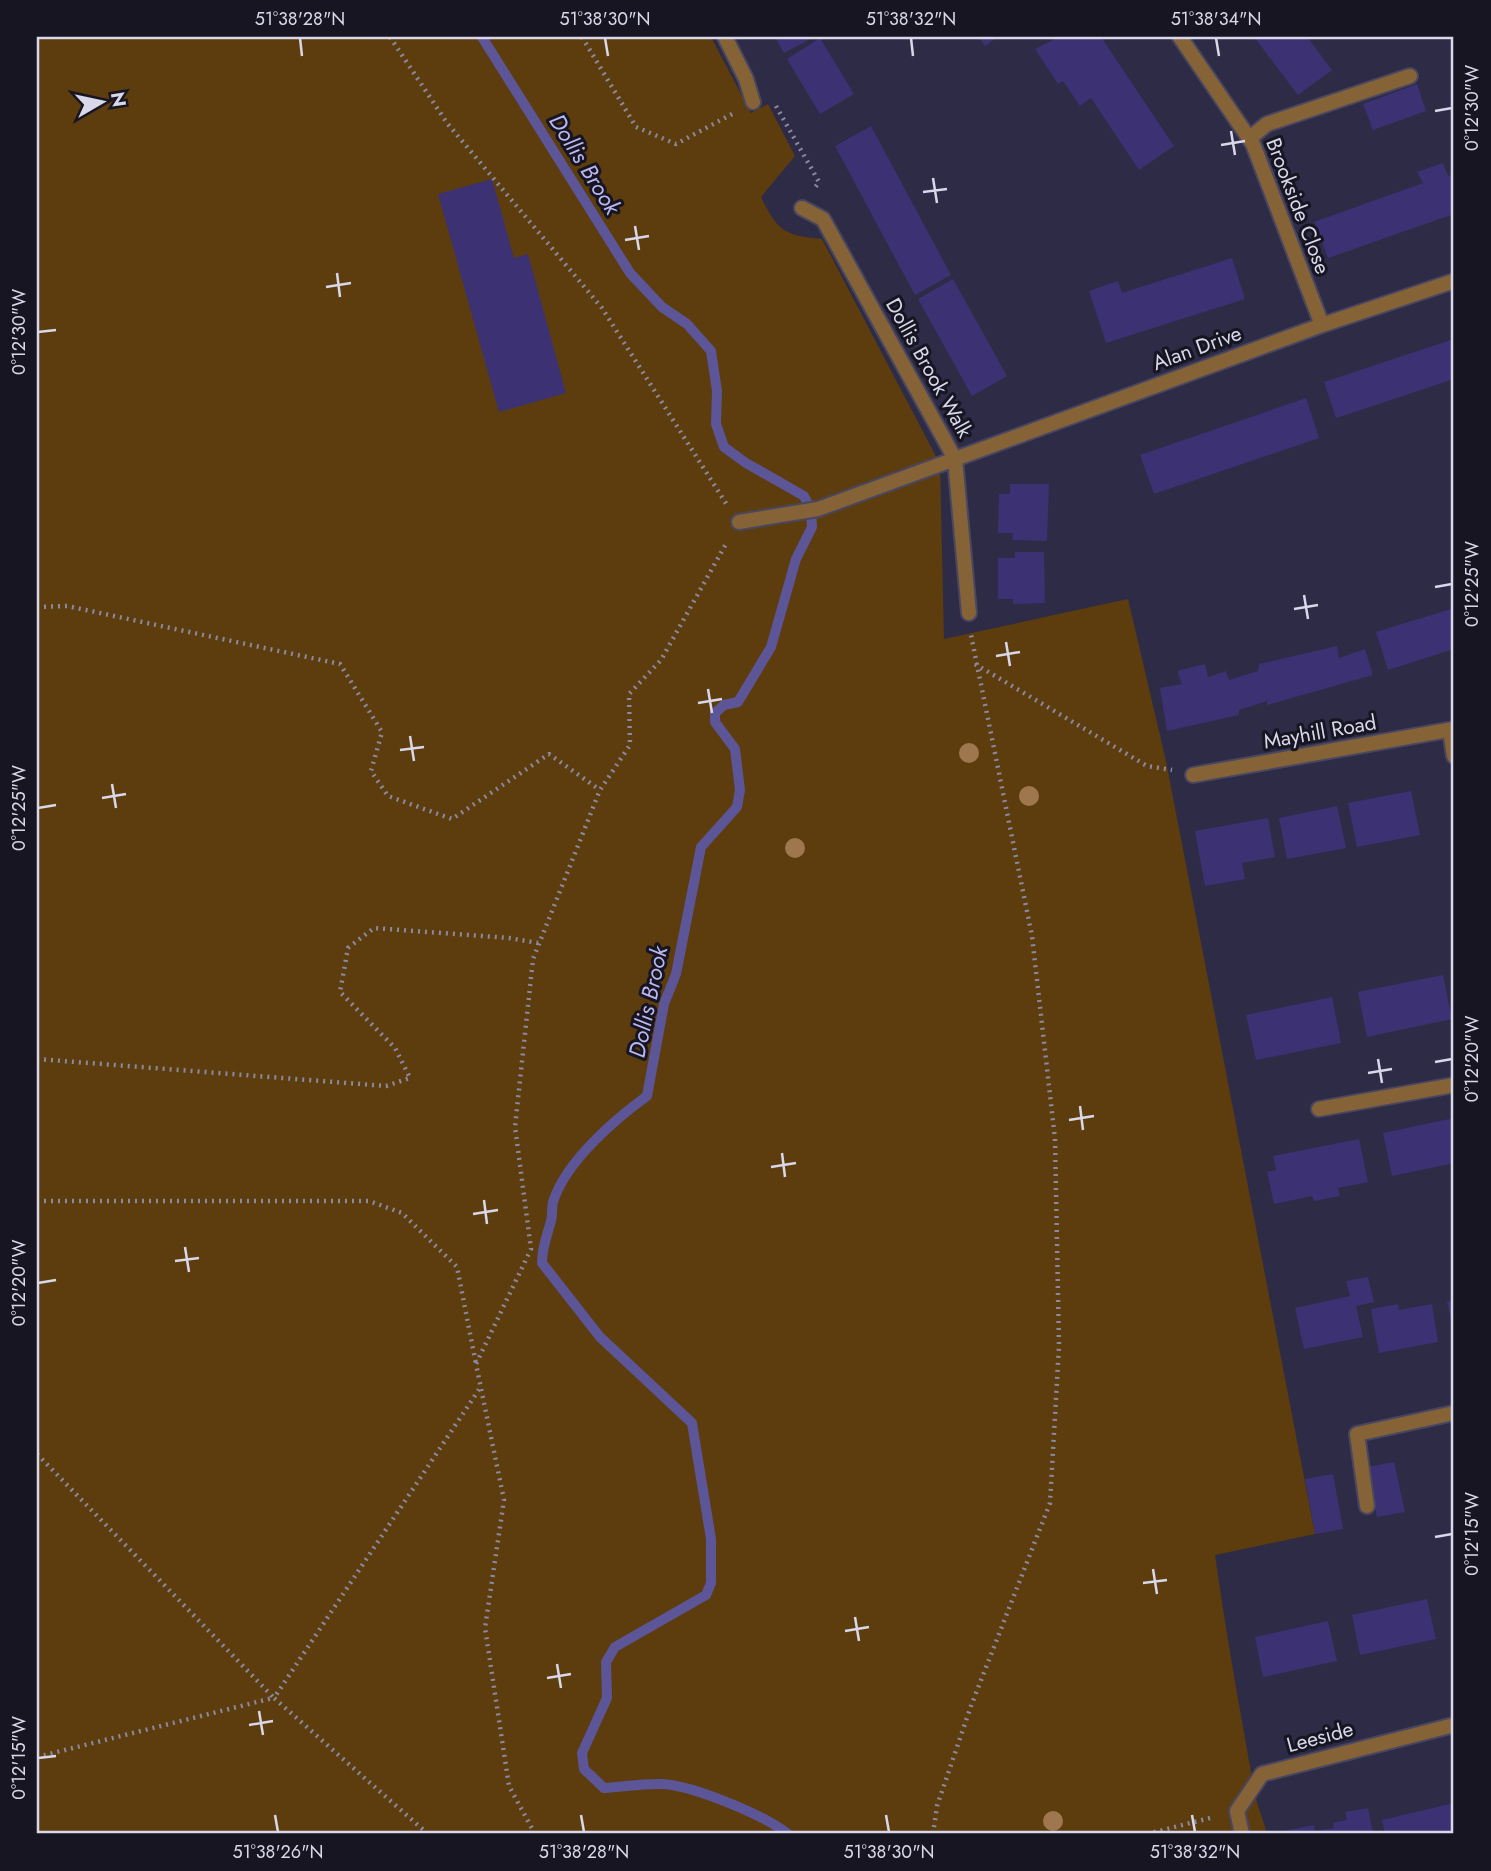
<svg xmlns="http://www.w3.org/2000/svg" width="1491" height="1871" viewBox="0 0 1491 1871" font-family="Jost,sans-serif">
<style>
.green{fill:#5d3d0d}
.lines{fill:none;stroke-linecap:round;stroke-linejoin:round}
.stream{stroke:#5c5598;stroke-width:10}
.building{fill:#3c3273}
.lane-casing{stroke:#494760;stroke-width:18}
.street-casing{stroke:#494760;stroke-width:18}
.path{stroke:#8a899f;stroke-width:4.5;stroke-dasharray:2 5;stroke-linecap:butt}
.lane{stroke:#856337;stroke-width:14}
.street{stroke:#856337;stroke-width:14}
.tree{fill:#9e774f}
.ticks{fill:none;stroke:#d9d8ea;stroke-width:2.5}
.labels{text-anchor:middle;stroke-width:6;stroke-linejoin:round;paint-order:stroke}
.street-label{font-size:21px;fill:#d9d8ea;stroke:#161521}
.water-label{font-size:23px;font-style:italic;fill:#bab7f1;stroke:#161521}
.neatline{fill:none;stroke:#d9d8ea;stroke-width:2.5}
.ticks-label{font-size:18px;text-anchor:middle;fill:#d9d8ea}
</style>
<rect width="100%" height="100%" fill="#2d2b46"/>
<path class="green" d="M37 37H711L751 113 768 104 795 156 761 197C777 231 785 236 822 239L940 464 944 639 1128 599 1166 761 1315 1534 1215 1555C1226 1633 1240 1711 1254 1788 1256 1803 1263 1819 1267 1834H37Z"/>
<g class="lines">
<path class="stream" d="M482 37 630 273 662 307 687 324 711 351 717 391 716 424 724 447 746 463 804 496 811 510 812 527 796 559 771 647 738 702 724 705 715 713V722L735 749 740 790 737 807 701 847 676 974 664 1004 647 1096C614 1120 568 1160 554 1199 551 1206 553 1214 551 1221 547 1236 542 1247 542 1263L600 1337 692 1423 711 1539V1583L706 1595 615 1647 606 1662 607 1698 582 1753 584 1769 604 1788C623 1787 644 1783 663 1784 694 1786 764 1815 788 1834"/>
</g>
<path class="building" d="M775 37H814L784 53Z
M979 37H998L985 46Z
M1059 37H1101L1174 146 1139 170 1091 98 1080 106 1063 81 1058 84 1035 49Z
M1254 37H1307L1332 70 1298 95Z
M820 38 854 94 820 114 787 59Z
M1417 84 1426 111 1373 130 1363 104Z
M871 126 951 275 915 295 835 146Z
M1443 163 1448 176 1454 174V214L1328 258 1314 222 1423 183 1417 172Z
M492 179 514 258 528 254 566 393 499 412 438 194Z
M1232 258 1245 299 1106 343 1089 291 1118 281 1122 293Z
M953 279 1007 376 972 396 918 299Z
M1454 339V379L1336 418 1324 382Z
M1306 398 1319 438 1154 494 1140 455Z
M1010 484H1049L1047 541 1012 540 1013 533H998L999 494H1010Z
M1015 552H1044L1045 603 1013 604V599H998V558H1015Z
M1454 608V649L1388 670 1376 632Z
M1337 646 1339 658 1365 649 1373 675 1267 705V701L1239 710V715L1167 731 1160 688 1182 684 1177 671 1205 664 1208 677 1226 671 1229 680 1258 671 1259 664Z
M1411 791 1420 835 1357 847 1348 803Z
M1337 806 1346 848 1287 859 1279 818Z
M1268 818 1275 857 1242 863 1245 879 1205 886 1195 831Z
M1443 975 1452 1019 1367 1037 1358 992Z
M1332 997 1341 1043 1256 1060 1246 1015Z
M1454 1118V1163L1392 1176 1383 1133Z
M1359 1139 1368 1182 1338 1188 1340 1196 1314 1201 1312 1196 1274 1204 1267 1172 1276 1170 1273 1156Z
M1368 1277 1374 1302 1356 1306 1363 1337 1304 1349 1295 1308 1350 1296 1346 1281Z
M1454 1300V1330H1453L1447 1302Z
M1398 1304 1399 1310 1432 1304 1438 1342 1379 1353 1371 1309Z
M1394 1462 1405 1512 1377 1517 1367 1467Z
M1333 1474 1343 1529 1315 1534 1305 1479Z
M1427 1599 1436 1639 1360 1655 1352 1615Z
M1328 1621 1337 1661 1263 1677 1255 1637Z
M1454 1803V1834H1385L1382 1820Z
M1368 1808 1373 1834H1285L1284 1831 1314 1825 1315 1831 1334 1828 1333 1823 1347 1820 1345 1812Z"/>
<g class="lines">
<g class="lane-casing">
<path id="lane" d="M1250 138 1267 124 1410 76
M739 522 818 509 955 459
M1367 1506 1357 1434 1454 1413"/>
</g>
<g class="street-casing">
<path id="street" d="M725 37 746 79 753 102
M1180 37 1253 144 1322 325
M802 208 823 219 955 459 969 613
M955 459 1322 325 1454 281
M1450 730 1454 756
M1193 775 1454 729
M1319 1109 1454 1085
M1242 1834 1237 1811 1262 1774 1454 1725"/>
</g>
<path class="path" d="M390 37 447 123 602 308 727 505
M582 37 636 127 676 144 734 113
M776 106 819 182 814 189
M37 607 67 606 340 664 382 732 371 771 388 796 452 819 549 754 600 790
M975 664 1147 766 1172 770
M37 1059 386 1086 410 1078 395 1048 340 992 348 948 374 928 509 938 538 943
M37 1201H369L402 1213 457 1267 476 1364
M37 1454 274 1698
M37 1757 273 1698
M428 1834 274 1698 480 1388
M535 1834 509 1786 485 1628 504 1500 476 1364 531 1249 515 1127 533 959 600 790 630 745 629 694 661 660 727 542
M933 1834 937 1806 971 1706 1050 1503 1059 1346 1055 1139 1032 936 971 635
M1147 1834 1214 1817"/>
<use href="#lane" class="lane"/>
<use href="#street" class="street"/>
</g>
<g class="tree">
<circle cx="969" cy="753" r="10"/>
<circle cx="1029" cy="796" r="10"/>
<circle cx="795" cy="848" r="10"/>
<circle cx="1053" cy="1821" r="10"/>
</g>
<path class="ticks" d="M300 38 302 56M605 38 608 56M911 38 913 56M1216 38 1219 56M1435 111 1452 108M1231 131 1235 155M1221 145 1245 141M933 178 937 203M923 192 947 189M635 226 639 250M625 240 649 236M337 273 340 297M326 287 351 283M38 332 56 330M1435 587 1452 584M1304 595 1308 619M1294 609 1318 605M1006 642 1010 666M996 656 1020 652M708 689 712 713M698 703 722 699M410 736 414 761M400 750 424 747M112 784 116 808M102 798 126 794M38 808 56 805M1378 1059 1382 1083M1435 1062 1452 1059M1368 1073 1392 1069M1080 1106 1083 1130M1069 1120 1094 1116M782 1153 785 1177M771 1167 796 1163M484 1200 487 1224M473 1214 498 1210M185 1247 189 1272M175 1261 199 1258M38 1283 56 1280M1435 1537 1452 1534M1153 1569 1157 1594M1143 1583 1167 1580M855 1617 859 1641M845 1631 869 1627M557 1664 561 1688M547 1678 571 1674M259 1711 263 1735M249 1725 273 1721M38 1758 56 1756M275 1815 278 1832M581 1815 584 1832M886 1815 889 1832M1192 1815 1195 1832"/>
<g class="labels">
<g class="street-label">
<text transform="translate(1298 206) rotate(69)" y="7">Brookside Close</text>
<text transform="translate(1197 348) rotate(-20)" y="7">Alan Drive</text>
<text transform="translate(929 368) rotate(61)" y="7">Dollis Brook Walk</text>
<text transform="translate(1320 732) rotate(-10)" y="7">Mayhill Road</text>
<text transform="translate(1320 1737) rotate(-15)" y="7">Leeside</text>
</g>
<g class="water-label">
<text transform="translate(585 164) rotate(58)" y="8">Dollis Brook</text>
<text transform="translate(648 1002) rotate(-78)" y="8">Dollis Brook</text>
</g>
</g>
<rect width="1491" height="1871" fill="none" stroke="#161521" stroke-width="77"/>
<g transform="translate(102 102) rotate(81)" stroke="#161521" stroke-width="5" paint-order="stroke">
<path d="M0-5L12 26L0 18L-12 26Z" fill="#d9d8ea"/>
<text y="-10" font-size="19" font-weight="bold" text-anchor="middle" fill="#d9d8ea">N</text>
</g>
<rect x="38" y="38" width="1414" height="1794" class="neatline"/>
<g class="ticks-label">
<text x="300" y="25">51°38'28"N</text>
<text x="605" y="25">51°38'30"N</text>
<text x="911" y="25">51°38'32"N</text>
<text x="1216" y="25">51°38'34"N</text>
<text transform="translate(1472 108) rotate(-90)" y="6">0°12'30"W</text>
<text transform="translate(19 332) rotate(-90)" y="6">0°12'30"W</text>
<text transform="translate(1472 584) rotate(-90)" y="6">0°12'25"W</text>
<text transform="translate(19 808) rotate(-90)" y="6">0°12'25"W</text>
<text transform="translate(1472 1059) rotate(-90)" y="6">0°12'20"W</text>
<text transform="translate(19 1283) rotate(-90)" y="6">0°12'20"W</text>
<text transform="translate(1472 1534) rotate(-90)" y="6">0°12'15"W</text>
<text transform="translate(19 1758) rotate(-90)" y="6">0°12'15"W</text>
<text x="278" y="1858">51°38'26"N</text>
<text x="584" y="1858">51°38'28"N</text>
<text x="889" y="1858">51°38'30"N</text>
<text x="1195" y="1858">51°38'32"N</text>
</g>
</svg>
